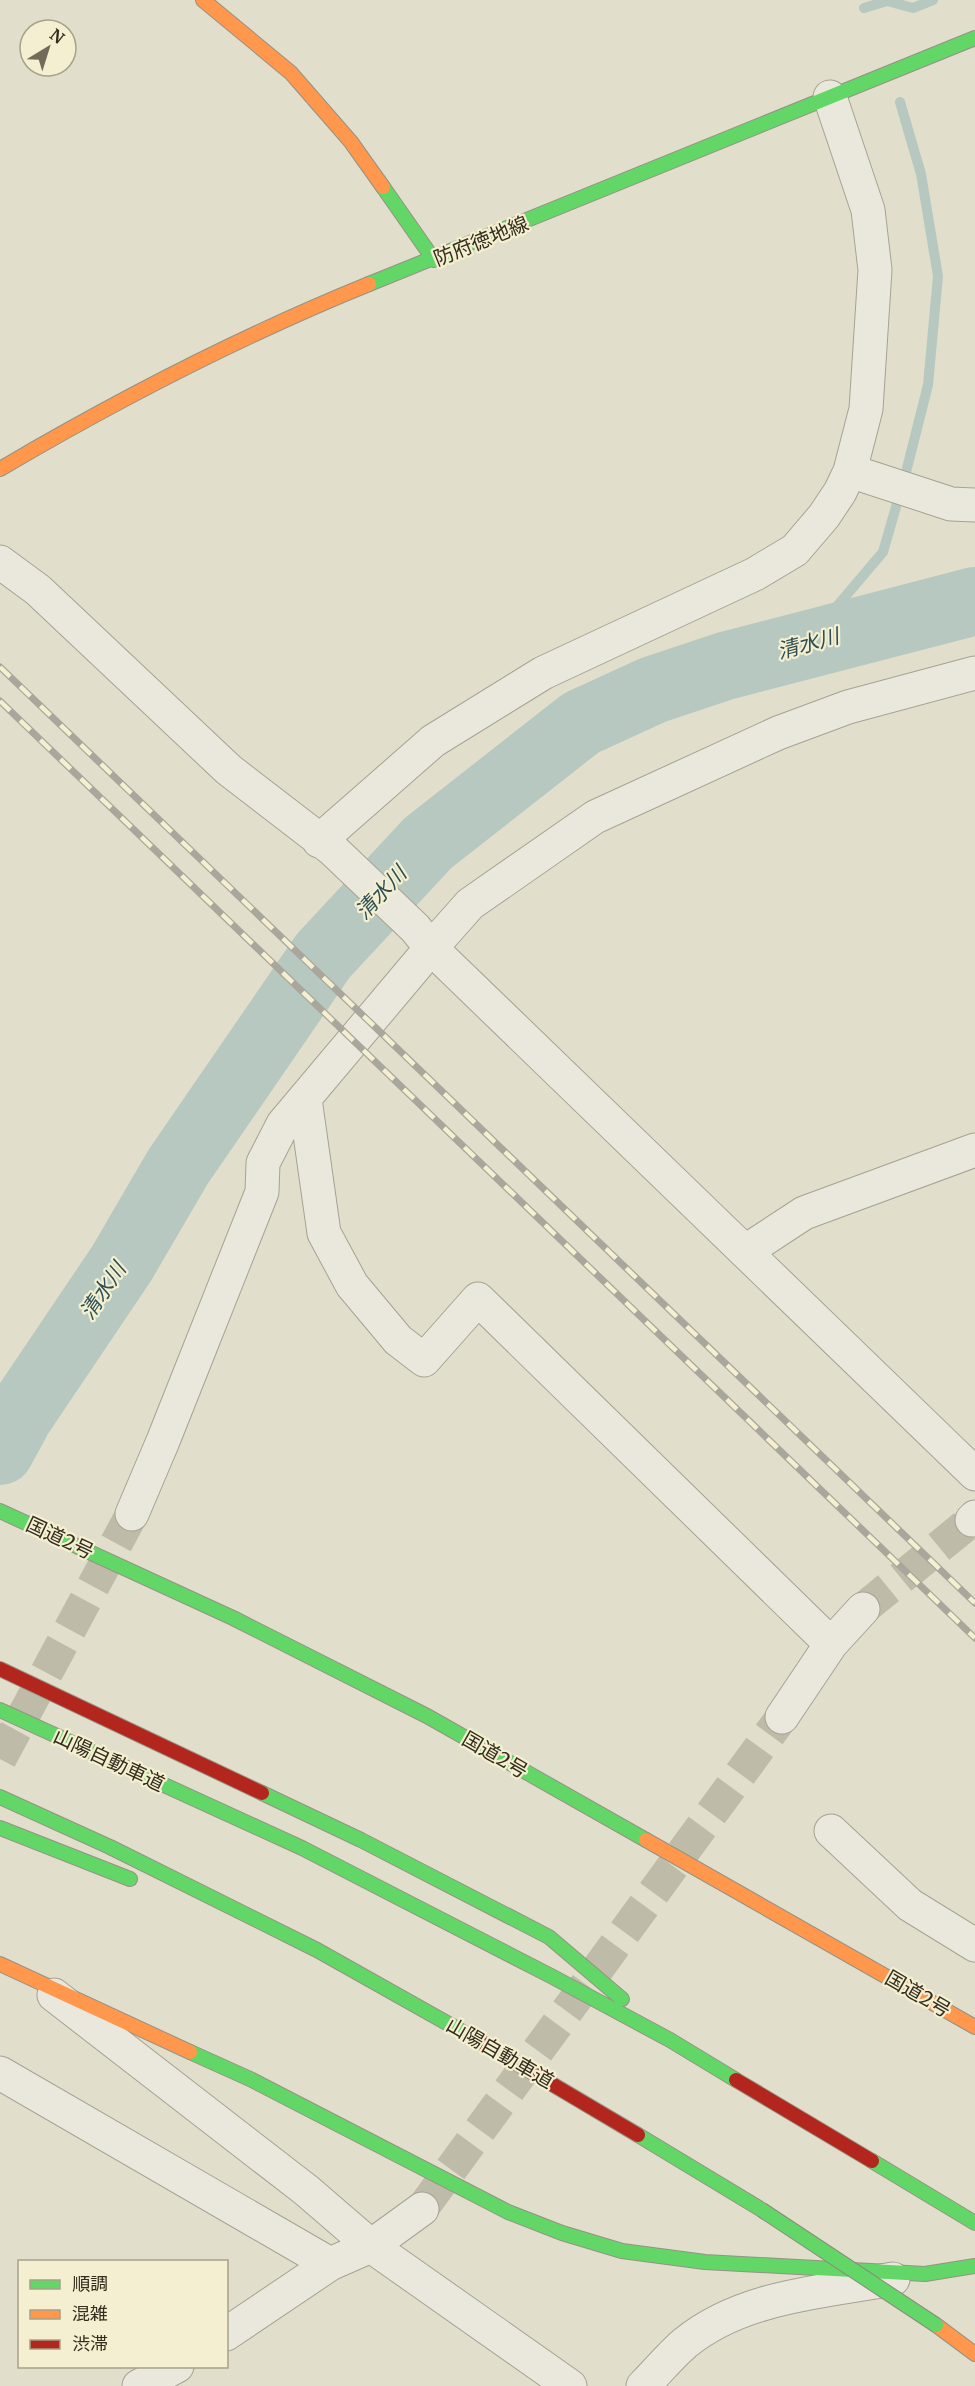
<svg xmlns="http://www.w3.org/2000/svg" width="975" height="2386" viewBox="0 0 975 2386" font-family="Merriweather,'Noto Sans JP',serif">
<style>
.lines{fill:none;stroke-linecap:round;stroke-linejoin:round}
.stream{stroke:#b6c8c0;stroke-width:10}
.river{stroke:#b6c8c0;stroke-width:68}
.street-tunnel{stroke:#bebba8;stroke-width:33;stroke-dasharray:33 16;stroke-linecap:butt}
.street-casing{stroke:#a6a294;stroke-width:35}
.fast-casing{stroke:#969284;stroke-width:16}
.slow-casing{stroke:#969284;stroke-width:16}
.jam-casing{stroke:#969284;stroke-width:16}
.street{stroke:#eae8dc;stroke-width:33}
.fast{stroke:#63d668;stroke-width:14}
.slow{stroke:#ff974d;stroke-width:14}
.jam{stroke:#b3261e;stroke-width:14}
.rail-casing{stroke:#a9a79c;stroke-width:7}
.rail{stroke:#f3efd0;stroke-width:4.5;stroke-dasharray:14;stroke-linecap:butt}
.fast-bridge-casing{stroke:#8c887b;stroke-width:16;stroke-linecap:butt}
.fast-bridge{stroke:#63d668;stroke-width:14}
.labels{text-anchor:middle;stroke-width:4.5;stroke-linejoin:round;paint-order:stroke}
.street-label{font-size:20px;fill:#342c1d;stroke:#f3efd0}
.water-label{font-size:21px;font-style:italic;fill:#2d4f53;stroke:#f3efd0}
</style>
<rect width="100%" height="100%" fill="#e1dfcb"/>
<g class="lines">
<path class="stream" d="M864 8 887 1 913 8 933 0
M805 644 883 552 906 472 928 385 938 276 921 174 900 102"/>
<path class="river" d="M0 1451 19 1416 122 1263 178 1167 323 956 428 843 581 723 653 690 725 666 975 601"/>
<path class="street-tunnel" d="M863 1609 972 1520
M0 1759 132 1514
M422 2209 782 1717"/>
<g class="street-casing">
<path id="street" d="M850 471 951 504 975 505
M0 562 38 590 229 770 333 850 415 928 431 948 975 1474
M319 841 433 741 543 673 755 574 795 550 824 516 840 492 850 471 866 409 875 270 868 210 830 97
M305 1099 324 1233 352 1285 398 1340 424 1360 478 1299 831 1644
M746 1251 804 1213 975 1150
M132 1514 163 1441 262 1192 263 1163 283 1124 431 948 470 904 595 817 778 733 848 707 975 673
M972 1520 975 1517
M782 1717 831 1644 863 1609
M831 1831 910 1905 975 1945
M54 1995 306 2190 371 2246 570 2386
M0 2073 330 2264
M226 2334 330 2264 371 2246 422 2209
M139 2386 177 2366
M643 2386C657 2372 670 2356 685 2343 743 2296 822 2292 893 2279"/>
</g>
<g class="fast-casing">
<path id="fast" d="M383 187 434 260
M369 284 975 38
M0 1511 233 1618 427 1716 646 1840
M0 1710 302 1848 551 1976 670 2040 736 2080
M262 1793 361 1840 549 1937 622 1999
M0 1797 110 1847 317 1950 486 2045
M0 1828 130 1879
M190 2052 250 2079 508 2212 562 2233 622 2251 705 2262 925 2274 975 2266
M638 2135 762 2210
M872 2161 975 2223"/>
</g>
<g class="slow-casing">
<path id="slow" d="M203 0 291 73 351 142 383 187
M0 469C119 399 241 336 369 284
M646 1840 975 2027
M0 1964 190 2052
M936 2325 975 2354"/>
</g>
<g class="jam-casing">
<path id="jam" d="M0 1669 262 1793
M486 2045 638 2135
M736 2080 872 2161"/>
</g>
<use href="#street" class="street"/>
<use href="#fast" class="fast"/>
<use href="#slow" class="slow"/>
<use href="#jam" class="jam"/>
<g class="rail-casing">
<path id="rail" d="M0 667 975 1603
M0 701 975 1638"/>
</g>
<use href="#rail" class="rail"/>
<g class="fast-bridge-casing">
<path id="fast-bridge" d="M762 2210 936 2325"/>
</g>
<use href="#fast-bridge" class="fast-bridge"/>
</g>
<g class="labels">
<g class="street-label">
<text transform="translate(481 241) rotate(-22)" y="7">防府徳地線</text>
<text transform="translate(60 1538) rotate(25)" y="7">国道2号</text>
<text transform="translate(495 1755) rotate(30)" y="7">国道2号</text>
<text transform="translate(109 1760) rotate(25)" y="7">山陽自動車道</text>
<text transform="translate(918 1994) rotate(30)" y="7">国道2号</text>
<text transform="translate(500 2053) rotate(30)" y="7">山陽自動車道</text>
</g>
<g class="water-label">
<text transform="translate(808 644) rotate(-15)" y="7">清水川</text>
<text transform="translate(381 893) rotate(-47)" y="7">清水川</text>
<text transform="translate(103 1291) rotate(-56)" y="7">清水川</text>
</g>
</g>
<rect x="18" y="2260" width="210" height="108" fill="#f3efd0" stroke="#a7a188" stroke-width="1.5"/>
<rect x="30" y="2280" width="30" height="9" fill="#63d668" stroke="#a7a188" stroke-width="1.5"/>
<text x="72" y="2290" font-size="18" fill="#342c1d">順調</text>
<rect x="30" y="2310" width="30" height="9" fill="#ff974d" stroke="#a7a188" stroke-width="1.5"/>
<text x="72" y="2320" font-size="18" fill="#342c1d">混雑</text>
<rect x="30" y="2340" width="30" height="9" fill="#b3261e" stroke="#a7a188" stroke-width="1.5"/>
<text x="72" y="2350" font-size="18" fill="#342c1d">渋滞</text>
<g transform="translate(48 48) rotate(38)"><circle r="28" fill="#f3efd0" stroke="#a7a188" stroke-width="1.5"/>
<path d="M0-4.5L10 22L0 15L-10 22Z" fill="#716b5a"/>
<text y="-9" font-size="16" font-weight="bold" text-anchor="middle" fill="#342c1d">N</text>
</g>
</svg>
